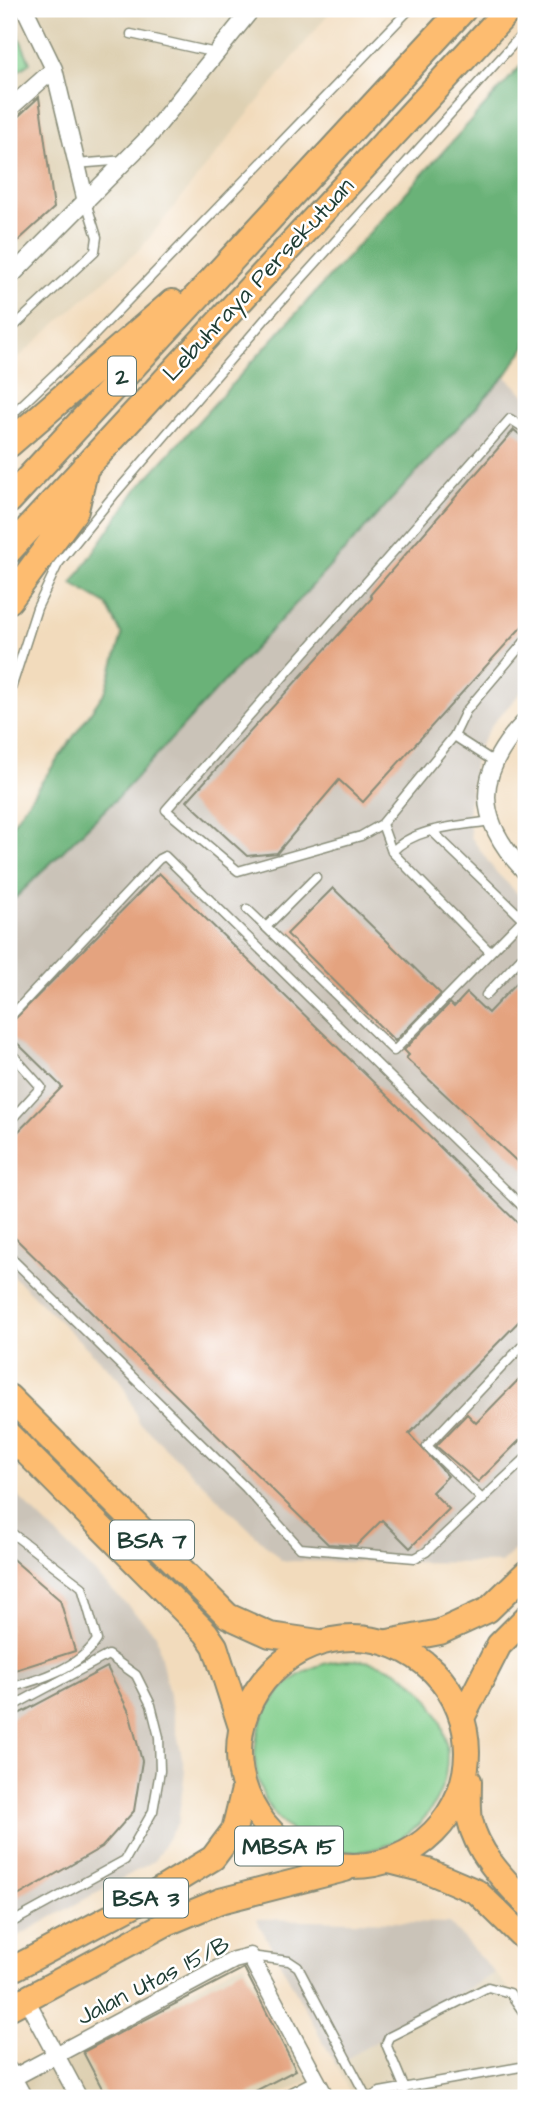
<svg xmlns="http://www.w3.org/2000/svg" width="535" height="2107" viewBox="0 0 535 2107" font-family="'Architects Daughter',sans-serif">
<style>
.built{fill:#ded0b2}
.industrial{fill:#cac3b8}
.green{fill:#83cf8d;stroke:#518660;stroke-width:2}
.forest{fill:#6ab278;stroke:#447856;stroke-width:2}
.building{fill:#e4a37f}
.lines{fill:none;stroke-linecap:round;stroke-linejoin:round}
.service-casing{stroke:#888c78;stroke-width:11}
.minor-casing{stroke:#888c78;stroke-width:19}
.primary-casing{stroke:#888c78;stroke-width:28}
.trunk-casing{stroke:#888c78;stroke-width:30}
.service{stroke:#fff;stroke-width:8}
.minor{stroke:#fff;stroke-width:16}
.primary{stroke:#fdbc6f;stroke-width:24}
.trunk{stroke:#fdbc6f;stroke-width:26}
.labels{text-anchor:middle;stroke-width:5;stroke-linejoin:round;paint-order:stroke}
.shield{fill:#fff;stroke:#627771;stroke-width:2}
.shield-label{font-size:23px;font-weight:bold;fill:#1f3d34}
.street-label{font-size:24px;fill:#1f3d34;stroke:#fff}
</style>
<rect width="100%" height="100%" fill="#fff"/>
<filter id="ink" filterUnits="userSpaceOnUse"><feTurbulence type="fractalNoise" baseFrequency=".0143" numOctaves="2"/><feDisplacementMap in="SourceGraphic" scale="14" xChannelSelector="R" yChannelSelector="G"/><feConvolveMatrix kernelMatrix="1 2 1 2 8 2 1 2 1" color-interpolation-filters="sRGB"/></filter>
<filter id="wash" filterUnits="userSpaceOnUse"><feTurbulence type="fractalNoise" baseFrequency=".00686" numOctaves="4" result="noise"/><feDisplacementMap in="SourceGraphic" scale="28" xChannelSelector="R" yChannelSelector="G"/><feGaussianBlur stdDeviation="1.57" result="paint"/><feColorMatrix in="noise" values="0 0 0 0 0 0 0 0 0 0 0 0 0 0 0 0 0 1.4 0 .05"/><feComposite in="paint" operator="in"/></filter>
<g filter="url(#wash)">
<rect width="100%" height="100%" fill="#f2dbbc"/>
<path class="built" d="M9 9H332L141 248 9 366Z
M245 1964 309 2080 275 2098H9V2087L235 1966Z
M495 1973 526 2011V2098H353L336 2065Z"/>
<path class="industrial" d="M505 376 526 396V687L493 723 476 752 468 814 471 837 495 871 526 902V1539L501 1563 282 1561 139 1422 122 1382 9 1272V904L119 796Z
M526 752V832L516 817 511 794 515 771Z
M9 1487 156 1634 185 1771 178 1822 154 1861 9 1941Z
M256 1919 449 1923 495 1973 336 2065Z"/>
<path class="green" d="M9 13 30 63 9 77Z
M255 1756a96 96 0 1 1 192 0a96 96 0 1 1-192 0Z"/>
<path class="forest" d="M526 60V346L505 376 119 796 9 904V829L106 690 122 635 106 604 72 584 136 490Z"/>
<g id="blocks">
<path class="building" d="M39 97 54 208 9 249V125Z
M514 430 526 440V622L363 802 339 780 277 853 247 856 187 801 372 598 370 595Z
M159 873 526 1231V1314L409 1434 448 1476 432 1492 449 1509 410 1548 382 1520 356 1546 328 1544 9 1232V1141L62 1087 9 1035V1025Z
M333 888 441 994 395 1041 287 934Z
M526 973V1170L406 1058 409 1055 404 1050 450 1003 454 1007 467 993 488 1013Z
M526 1372V1434L478 1482 436 1446 467 1414 476 1423Z
M9 1556 60 1600 75 1651 9 1672Z
M107 1667 129 1712 142 1761 134 1811 102 1847 9 1901V1719Z
M244 1968 296 2070 242 2098H107L83 2052Z"/>
</g>
</g>
<g filter="url(#ink)">
<use href="#blocks" fill-opacity="0" stroke="#888c78" stroke-width="2"/>
<g class="lines">
<g class="service-casing">
<path id="service" d="M131 34 216 53
M76 164 125 160
M9 331 95 251 97 237 86 202
M9 417 78 352 410 9
M526 429 510 419 166 810 238 871 361 836 382 824 454 736 466 711 526 640
M9 695 37 608 58 564 114 495 266 318 526 30
M454 736 493 761
M382 824 392 852
M247 909 394 1051 523 919 432 831
M266 927 316 877
M490 952 392 852C415 827 459 826 491 821
M486 995 526 953
M9 1018 159 859 165 856 526 1210
M9 1051 41 1087 9 1122
M9 1256 246 1488 300 1548 415 1558 426 1552 526 1458
M483 1500 427 1446 524 1344 526 1346
M9 1531 82 1587 97 1640C79 1668 39 1680 9 1688
M9 1708 108 1655 136 1675 151 1705 159 1737 160 1771 153 1811 125 1860 9 1924
M250 1956 289 1961 298 1967 367 2098
M405 2089 386 2044 389 2037 488 1987 510 1993 526 2016
M369 2098 380 2092 526 2066"/>
</g>
<g class="minor-casing">
<path id="minor" d="M25 9 54 69 86 202
M9 109 54 69
M9 278 147 139 252 9
M526 720C474 774 474 818 526 873
M26 1999 79 2098
M9 2070 24 2098
M9 2080 234 1960 250 1956 326 2098
M288 2098 317 2083"/>
</g>
<g class="primary-casing">
<path id="primary" d="M9 1397 228 1616 270 1635 319 1642
M9 1435 206 1633 215 1646 241 1727
M239 1752a114 114 0 1 1 228 0a114 114 0 1 1-228 0Z
M388 1642 440 1632 488 1610 526 1573
M463 1716 499 1645 526 1618
M469 1781C469 1794 468 1808 470 1820 477 1853 504 1880 526 1903
M389 1861 428 1871 477 1892 526 1940
M9 1971 152 1895 213 1858 234 1830 244 1789
M9 2008 167 1923 220 1901 345 1869"/>
</g>
<g class="trunk-casing">
<path id="trunk" d="M9 444 172 303
M9 500 463 9
M9 550 509 9
M9 600 75 510 85 467"/>
</g>
<use href="#service" class="service"/>
<use href="#minor" class="minor"/>
<use href="#primary" class="primary"/>
<use href="#trunk" class="trunk"/>
</g>
</g>
<g class="labels">
<g class="shield">
<rect x="108" y="356.5" width="28" height="39" rx="5"/>
<rect x="110" y="1520.5" width="84" height="39" rx="5"/>
<rect x="235" y="1826.5" width="108" height="39" rx="5"/>
<rect x="104" y="1878.5" width="84" height="39" rx="5"/>
</g>
<g class="shield-label">
<text x="122" y="384">2</text>
<text x="152" y="1548">BSA 7</text>
<text x="289" y="1854">MBSA 15</text>
<text x="146" y="1906">BSA 3</text>
</g>
<g class="street-label">
<text transform="translate(258 279) rotate(-47)" y="8">Lebuhraya Persekutuan</text>
<text transform="translate(153 1980) rotate(-27)" y="8">Jalan Utas 15/B</text>
</g>
</g>
<rect width="535" height="2107" fill="none" stroke="#fff" stroke-width="35"/>
</svg>
